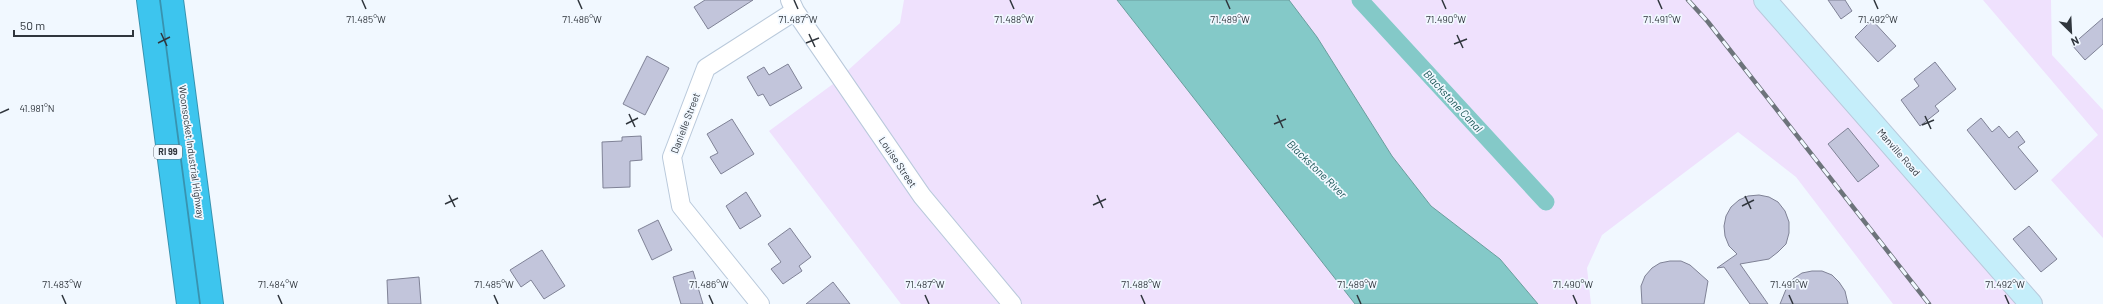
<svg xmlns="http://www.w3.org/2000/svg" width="2103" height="304" viewBox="0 0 2103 304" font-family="Barlow,sans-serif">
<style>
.green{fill:#efe1fd}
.water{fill:#84c9c8;stroke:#6b9d9e}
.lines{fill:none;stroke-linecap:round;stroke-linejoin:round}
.canal{stroke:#84c9c8;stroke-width:17}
.building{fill:#c2c5db;stroke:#7f8296}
.street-casing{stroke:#b9c9db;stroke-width:20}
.secondary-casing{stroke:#b9c9db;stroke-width:24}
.highway-casing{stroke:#3893b0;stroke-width:24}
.street{stroke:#fff;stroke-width:18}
.secondary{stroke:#c5eefa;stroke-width:22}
.highway{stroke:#3dc5ee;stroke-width:22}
.rail-casing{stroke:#6d747b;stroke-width:4.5}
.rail{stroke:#f1f8ff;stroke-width:3;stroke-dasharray:9;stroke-linecap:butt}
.ticks{fill:none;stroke:#30363d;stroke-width:1.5}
.labels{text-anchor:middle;stroke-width:3.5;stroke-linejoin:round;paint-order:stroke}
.shield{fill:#f1f8ff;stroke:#6a7077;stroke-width:1}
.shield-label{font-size:9px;font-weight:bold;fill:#30363d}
.street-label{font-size:10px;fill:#30363d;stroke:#f1f8ff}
.water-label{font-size:11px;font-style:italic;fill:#1a5555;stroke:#f1f8ff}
.ticks-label{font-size:10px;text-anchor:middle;fill:#30363d;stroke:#f1f8ff;stroke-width:3.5;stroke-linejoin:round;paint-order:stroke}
</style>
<rect width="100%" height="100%" fill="#f1f8ff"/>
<path class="green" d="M904 0H1117L1355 304H901L769 131 833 84 900 23Z
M1289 0H1771L2035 304H1893L1796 177 1738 132 1602 235 1587 268 1591 304H1538L1500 259 1431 206 1392 156 1317 37Z
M1983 0H2051L2052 55 2103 110V238L2051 180 2098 135Z"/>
<path class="water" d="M1117 0H1289L1317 37 1392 156 1431 206 1500 259 1538 304H1355Z"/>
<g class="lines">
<path class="canal" d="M1360 0 1546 202"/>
</g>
<path class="building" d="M705 0H753L708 29 694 7Z
M1828 0H1845L1852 11 1841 19Z
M2103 18V44L2085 60 2072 45Z
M1872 20 1896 46 1878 62 1855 37Z
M647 56 669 68 645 115 623 104Z
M1935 62 1956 89 1935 106 1939 111 1920 126 1901 100 1919 86 1914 79Z
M788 64 802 88 770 106 763 94 758 96 747 77 764 67 769 75Z
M1981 118 1992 132 1999 126 2009 138 2017 131 2025 142 2018 147 2038 171 2015 190 1967 130Z
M732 119 754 154 721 174 710 157 718 153 707 134Z
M1848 128 1879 166 1858 182 1828 144Z
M641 136 642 160 630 161V187L603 188 602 142 622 141V137Z
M746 192 761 216 740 229 726 206Z
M1759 195 1769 197 1778 202 1785 211 1789 222V233L1786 244 1778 252 1769 259 1740 264 1768 304H1750L1724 267 1717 268 1737 254 1729 246 1725 236 1724 226 1726 216 1731 207 1739 200 1748 196Z
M658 220 672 250 652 260 638 230Z
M2029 226 2057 259 2041 272 2013 239Z
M790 228 811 257 799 266 802 271 783 284 771 269 781 262 768 244Z
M542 250 565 286 544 299 531 280 521 287 510 270Z
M1670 261H1681L1690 265 1708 281 1704 304H1642L1641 286 1645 276 1652 268 1660 263Z
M693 271 703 304H681L673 277Z
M1812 271H1822L1832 275 1839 282 1845 291 1848 304H1780L1787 287 1793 279 1802 273Z
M419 277 421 304H388L387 280Z
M833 282 850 304H806Z"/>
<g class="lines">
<g class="street-casing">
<path id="street" d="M790 0 795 11 922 196 1012 304
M760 304 681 206 672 157 706 68 795 11"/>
</g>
<g class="secondary-casing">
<path id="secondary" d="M1765 0 2031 304"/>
</g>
<g class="highway-casing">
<path id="highway" d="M148 0 188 304
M172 0 212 304"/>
</g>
<use href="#street" class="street"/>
<use href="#secondary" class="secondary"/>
<use href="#highway" class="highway"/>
<g class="rail-casing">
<path id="rail" d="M1688 0 1708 22 1929 304"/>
</g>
<use href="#rail" class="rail"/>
</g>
<path class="ticks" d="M362 0 366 9M578 0 582 9M794 0 798 9M1010 0 1014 9M1226 0 1230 9M1442 0 1446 9M1658 0 1662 9M1874 0 1878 9M161 33 167 46M809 34 815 47M1457 35 1463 48M158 43 170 37M806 43 819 38M1454 44 1467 39M0 113 9 109M629 114 635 127M1277 115 1283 128M1925 116 1931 129M626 124 638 118M1274 124 1286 119M1922 125 1934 120M449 195 455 207M1097 195 1103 208M1745 196 1751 209M445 204 458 198M1093 205 1106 199M1742 206 1754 200M62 295 66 304M278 295 282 304M494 295 498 304M709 295 713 304M925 295 929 304M1141 295 1145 304M1357 295 1361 304M1573 295 1577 304M1789 295 1793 304M2005 295 2009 304"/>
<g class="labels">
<rect class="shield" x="154" y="145" width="28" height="14" rx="3"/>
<g class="shield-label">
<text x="168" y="155">RI 99</text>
</g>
<g class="street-label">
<text transform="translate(685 123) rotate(-69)" y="4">Danielle Street</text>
<text transform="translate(192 152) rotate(82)" y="4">Woonsocket Industrial Highway</text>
<text transform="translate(1899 152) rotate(49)" y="4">Manville Road</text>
<text transform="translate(898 162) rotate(56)" y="4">Louise Street</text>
</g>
<g class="water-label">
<text transform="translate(1453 101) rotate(47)" y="4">Blackstone Canal</text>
<text transform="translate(1317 169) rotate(44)" y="4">Blackstone River</text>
</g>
</g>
<g class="ticks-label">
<text x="366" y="23">71.485°W</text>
<text x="582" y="23">71.486°W</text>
<text x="798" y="23">71.487°W</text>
<text x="1014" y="23">71.488°W</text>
<text x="1230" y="23">71.489°W</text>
<text x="1446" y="23">71.490°W</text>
<text x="1662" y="23">71.491°W</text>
<text x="1878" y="23">71.492°W</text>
<text x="37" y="112">41.981°N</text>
<text x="62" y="288">71.483°W</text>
<text x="278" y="288">71.484°W</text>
<text x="494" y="288">71.485°W</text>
<text x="709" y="288">71.486°W</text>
<text x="925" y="288">71.487°W</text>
<text x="1141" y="288">71.488°W</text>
<text x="1357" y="288">71.489°W</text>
<text x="1573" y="288">71.490°W</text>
<text x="1789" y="288">71.491°W</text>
<text x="2005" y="288">71.492°W</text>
</g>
<g transform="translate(2071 32) rotate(156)" stroke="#f1f8ff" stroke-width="3" paint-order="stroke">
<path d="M0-3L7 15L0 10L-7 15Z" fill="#30363d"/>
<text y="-6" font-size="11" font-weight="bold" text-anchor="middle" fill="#30363d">N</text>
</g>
<path d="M14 30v6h119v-6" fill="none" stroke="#30363d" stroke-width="2"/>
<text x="20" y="30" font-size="12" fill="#30363d" stroke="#f1f8ff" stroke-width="3" paint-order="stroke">50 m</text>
</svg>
